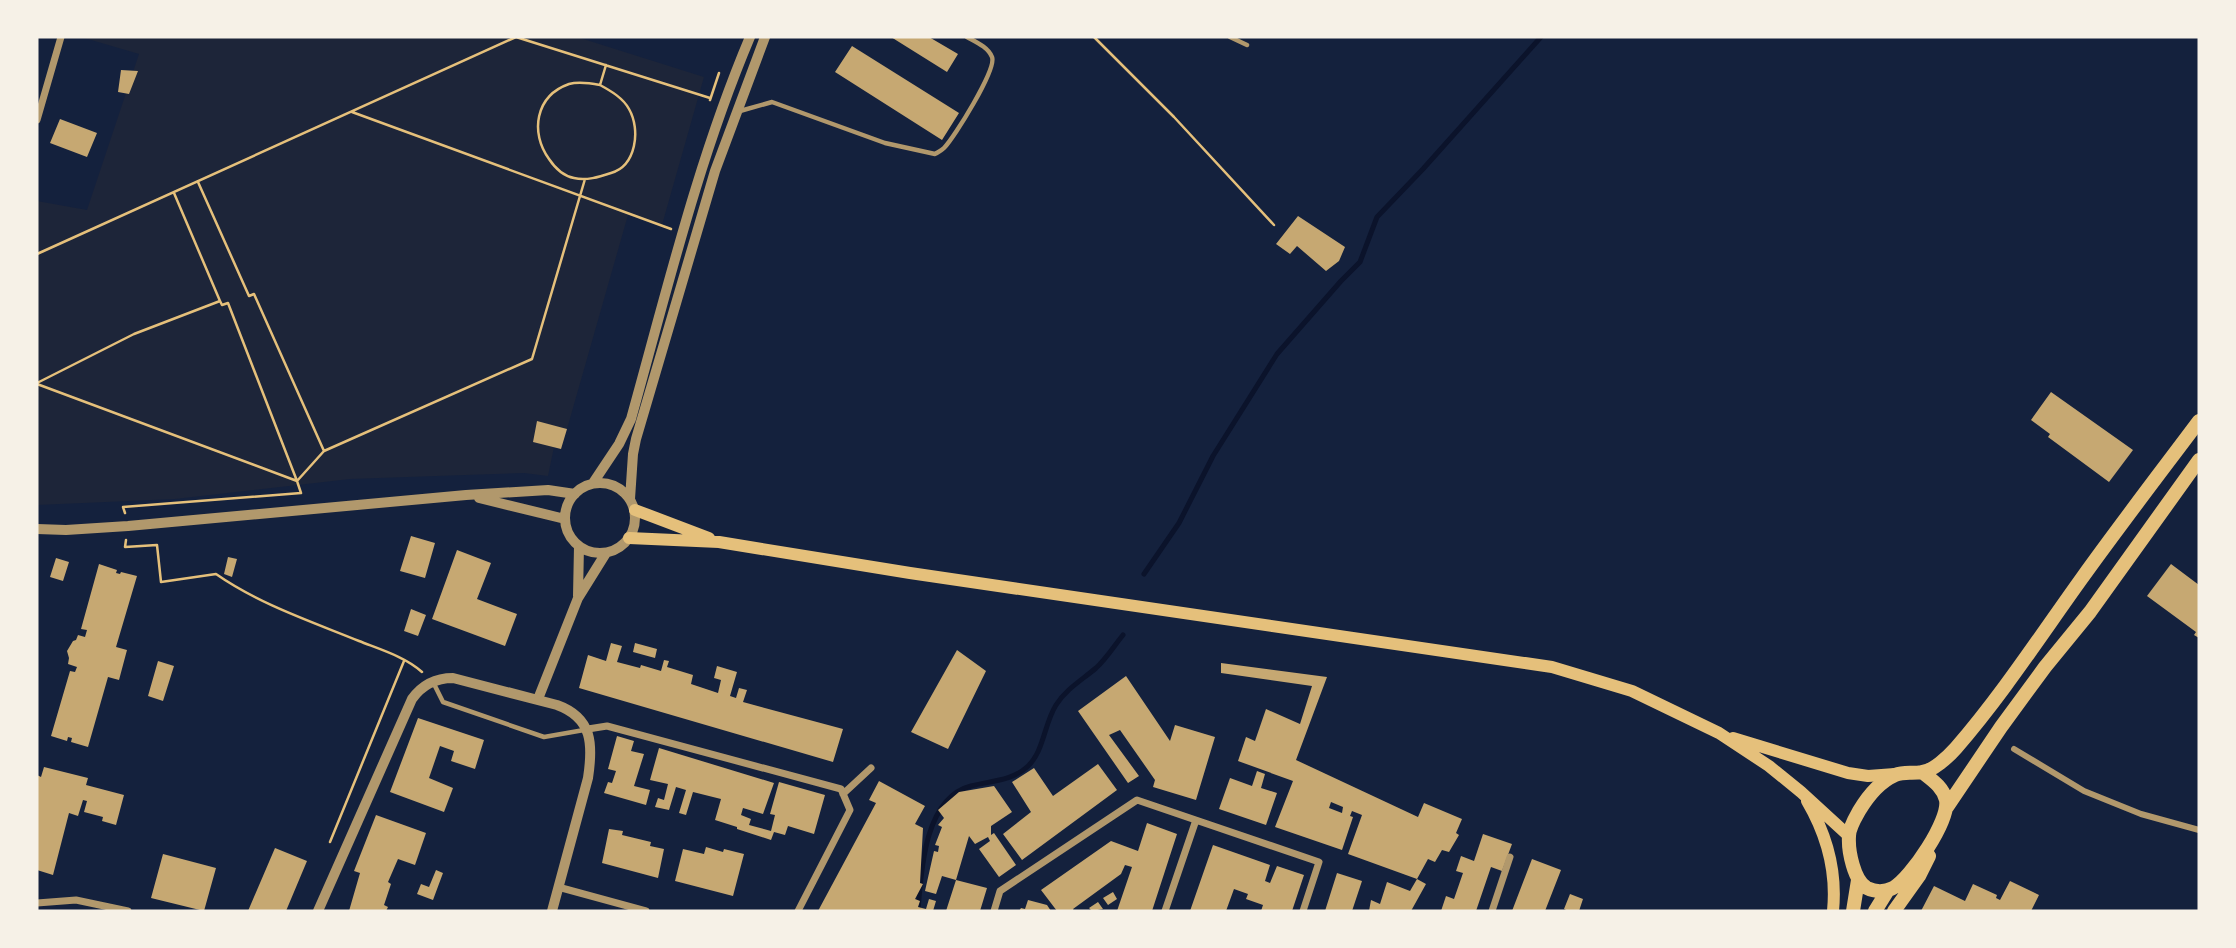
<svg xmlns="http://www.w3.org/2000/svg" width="2236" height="948" font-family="Barlow,sans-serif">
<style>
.green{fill:#1d2539}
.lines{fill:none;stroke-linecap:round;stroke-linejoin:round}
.stream{stroke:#0b132b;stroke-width:5}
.building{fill:#c6a872;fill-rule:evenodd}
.path{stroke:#e5c07b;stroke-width:2.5}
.service{stroke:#b1986c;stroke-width:4.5}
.pedestrian{stroke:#b1986c;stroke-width:6}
.minor{stroke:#b1986c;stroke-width:7}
.tertiary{stroke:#b1986c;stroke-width:10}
.secondary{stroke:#e5c07b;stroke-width:12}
.primary{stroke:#e5c07b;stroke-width:14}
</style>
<rect width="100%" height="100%" fill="#14213d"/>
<!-- green -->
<path class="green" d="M81,37h496l127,40 -42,148 -34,-10 -61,214 -30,-7 -4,19 21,6 -6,29 -24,-3 -174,6 -175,20 -138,6 2,-105 -2,-1v-198l50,9 52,-156z"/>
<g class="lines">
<!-- stream -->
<path class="stream" d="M1144,574l35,-51 34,-67 64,-102 64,-73 19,-19 17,-45 46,-48 118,-132
M918,911c3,-39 6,-113 53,-125 18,-5 41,-5 56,-19 17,-15 17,-43 29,-62 10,-16 26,-25 40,-37 10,-9 18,-22 27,-33"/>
</g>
<!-- building -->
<path class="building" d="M891,37h38l29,17 -11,18z
M852,46l107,67 -17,27 -107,-68z
M121,70l17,1 -9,23 -11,-2z
M60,119l37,14 -10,24 -37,-14z
M1298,216l47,31 -6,14 -13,10 -29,-25 -7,8 -14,-10z
M2051,392l82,58 -24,32 -61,-45 2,-3 -19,-14z
M537,421l30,8 -6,20 -28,-7z
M411,536l24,7 -10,35 -25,-7z
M457,550l34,13 -14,36 40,15 -12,32 -73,-27z
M228,557l9,2 -5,18 -8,-3z
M56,558l13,4 -6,19 -13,-4z
M99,564l18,6 -1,3 4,1 1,-2 16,4 -21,71 11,3 -8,30 -11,-3 -20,70 -17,-5 1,-4 -4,-1 -1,4 -16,-5 19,-65 5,1 2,-5 -9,-3 1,-6 -2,-7 6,-10 3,-1 2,-5 7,2 2,-7 -6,-1z
M2171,564l28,21v53l-5,-3 2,-3 -49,-36z
M411,609l15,6 -8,21 -14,-5z
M611,643l11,3 -5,16 23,6 1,-3 20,6 3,-11 5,1 -2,6 26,8 -2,9 27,9 3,-13 -7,-2 3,-12 20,6 -7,24 6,2 3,-10 8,2 -4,12 100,27 -10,33 -254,-74 9,-33 18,6z
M635,643l22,6 -2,9 -22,-6z
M957,650l29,21 -38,78 -37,-17z
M158,661l16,5 -11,35 -15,-5z
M1221,663l106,14 -31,83 122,57 6,-14 38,16 -6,14 3,2 -10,17 -7,-2 -7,12 -7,-3 -11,20 -69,-25 14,-39 -10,-4 -2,5 3,1 -11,33 -67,-23 18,-46 -55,-20 8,-24 9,4 11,-32 34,15 12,-38 -91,-13zM1331,802l12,5 -1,6 -13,-5z
M1126,676l44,65 5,-16 40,12 -19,63 -43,-13 2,-7 -35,-50 -11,5 30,41 -11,7 -50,-72z
M418,718l66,22 -9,29 -24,-8 3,-10 -14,-5 -11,32 24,10 -9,24 -54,-20z
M617,736l17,5 -3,10 13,3 -10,32 16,4 -4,15 -42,-12 4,-11 4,1 4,-12 -8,-2z
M659,748l115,35 -11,31 -20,-6 -2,7 10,4 -2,6 22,6 4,-16 -5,-1 9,-32 46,13 -11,39 -26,-8 -3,9 -11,-3 -3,8 -34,-11v-2l-22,-7 6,-21 -28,-7 -7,23 -7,-2 7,-23 -10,-3 -7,23 -14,-3 3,-9 6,2 4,-16 -18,-4z
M1098,764l19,26 -95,70 -19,-26 28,-22 -19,-30 22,-14 19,28z
M44,767l44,11 -2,7 38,10 -8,30 -14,-4 1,-4 -19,-5 3,-11 -4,-1 -5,16 -9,-3 -16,62 -16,-5v-95l4,2z
M1257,771l8,3 -4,14 16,5 -11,32 -47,-16 11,-31 22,8z
M879,781l46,25 -10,18 8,4 -3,55 3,1 -8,15 5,2 -2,6 8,2 3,-10 7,2 -3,10h-115l58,-108 -7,-3z
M994,786l18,26 -21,14v9l3,-2 22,32 -17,12 -20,-28 11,-8 -2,-4 -13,7 -6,-8 -13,44 -14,-4 -6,18 -11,-3 9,-40 4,1 1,-6 -4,-1 7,-18 -4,-2 6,-7 -6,-8 21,-18z
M376,815l50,18 -11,32 -17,-6 -10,23 3,2 -7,21 4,2 -2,4h-37l11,-38 -6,-2z
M1147,823l30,11 -25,77h-35l15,-44 -7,-2 -4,9 -48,35 1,2h-17l-16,-21 70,-49 27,10z
M609,829l14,2 -1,4 29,7 -1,4 14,3 -6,29 -56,-15z
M1483,834l29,10 -10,27 -11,-4 -15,44h-35l5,-15 8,3 9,-26 -7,-2 5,-15 13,5z
M1213,845l57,20 -5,16 5,2 7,-17 27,9 -12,36h-31l2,-6 -17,-6 2,-5 -14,-5 -8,22h-36z
M706,847l17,5 1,-3 20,5 -11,42 -58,-15 8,-32 21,5z
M275,848l32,13 -21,50h-38z
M163,854l53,14 -12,43 -53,-13z
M1532,859l29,11 -16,41h-33z
M436,870l7,3 -10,27 -16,-6 4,-10 8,3z
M1337,873l25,8 -10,30h-27z
M1417,879l9,5 -15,27h-42l2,-11 9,4 7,-22 23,9z
M956,880l31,8 -7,23h-34z
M2010,881l29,14 -8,16h-110l13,-25 31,15 8,-17 24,11 -1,3 4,2z
M1113,892l4,7 -9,6 -5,-7z
M1570,894l13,5 -4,12h-11l-4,-2z
M1028,900l19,5 4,6h-32l2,-3 4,1z
M1098,902l5,7 -11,2 -3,-3z"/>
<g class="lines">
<!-- path -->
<path class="path" d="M516,37l194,61
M1094,37l80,80 100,108
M600,85c11,6 23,13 29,24 12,21 7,57 -18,64 -12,4 -25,8 -37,5 -11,-2 -19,-10 -25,-19 -19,-26 -14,-63 20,-75 10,-3 21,-1 31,1l6,-20
M710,100l9,-27
M352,112l319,117
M198,182l51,114 5,-2 70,157 -27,30 -69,-178 -6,2 -2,-4
M37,254l479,-217
M37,383l97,-49 86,-33 -46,-108
M37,384l260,97 4,12 -178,14 2,6
M324,451l208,-92 53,-180
M126,540l-1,7 32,-2 4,37 55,-8c43,30 94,47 143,67 20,8 47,16 63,31
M330,842l74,-181"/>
<!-- service -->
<path class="service" d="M1230,37l17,8
M740,111l32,-9 113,41 50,11c3,-2 6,-3 9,-6 10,-10 53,-79 48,-91 -4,-10 -16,-15 -25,-20
M433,682l10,20 101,35 40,-7"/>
<!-- pedestrian -->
<path class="pedestrian" d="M2014,749l70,42 57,23 58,16"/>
<!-- minor -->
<path class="minor" d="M37,120l24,-83
M588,729l19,-3 234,63 9,21 -52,101
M843,794l28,-26
M558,887l88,24
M37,903l39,-3 52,11
M994,911l6,-20 137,-91 182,62 -16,49
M1165,911l31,-91
M1492,911l18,-54"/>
<!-- tertiary -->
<path class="tertiary" d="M565 518a35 35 0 1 1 70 0a35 35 0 1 1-70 0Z
M593,483l26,-39 12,-25c36,-129 67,-259 119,-382
M479,498l86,21
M630,499l3,-45 3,-15 79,-268 50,-134
M37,529l29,1 62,-4 338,-31 82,-5 27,4
M578,596l1,-50
M538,699l40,-101 28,-45
M318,911l94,-212c10,-14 23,-21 41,-21l104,27c36,13 36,40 31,73l-36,133"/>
<!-- secondary -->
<path class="secondary" d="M635,510l74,28
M629,538l90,4 191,31 642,94 80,24 87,42 50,33 32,26 48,44
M1733,738l115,35 20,3 27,-2
M1807,801c20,34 30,70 26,110"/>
<!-- primary -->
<path class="primary" d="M1922,772c10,8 21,15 24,28 4,20 -35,78 -53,88 -8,4 -18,4 -26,0 -13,-7 -19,-37 -18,-52 0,-8 6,-18 10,-25 9,-15 20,-29 36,-36 10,-4 17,-1 27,-3 11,-1 26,-15 34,-24 46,-53 85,-113 126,-170 38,-53 78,-105 117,-157
M1947,807l54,-80 44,-60 45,-55 109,-152
M1853,911l5,-31
M1875,911l13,-21
M1894,911l25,-35 10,-20"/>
</g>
<!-- border -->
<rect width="2236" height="948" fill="none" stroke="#f6f1e7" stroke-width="77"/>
</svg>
